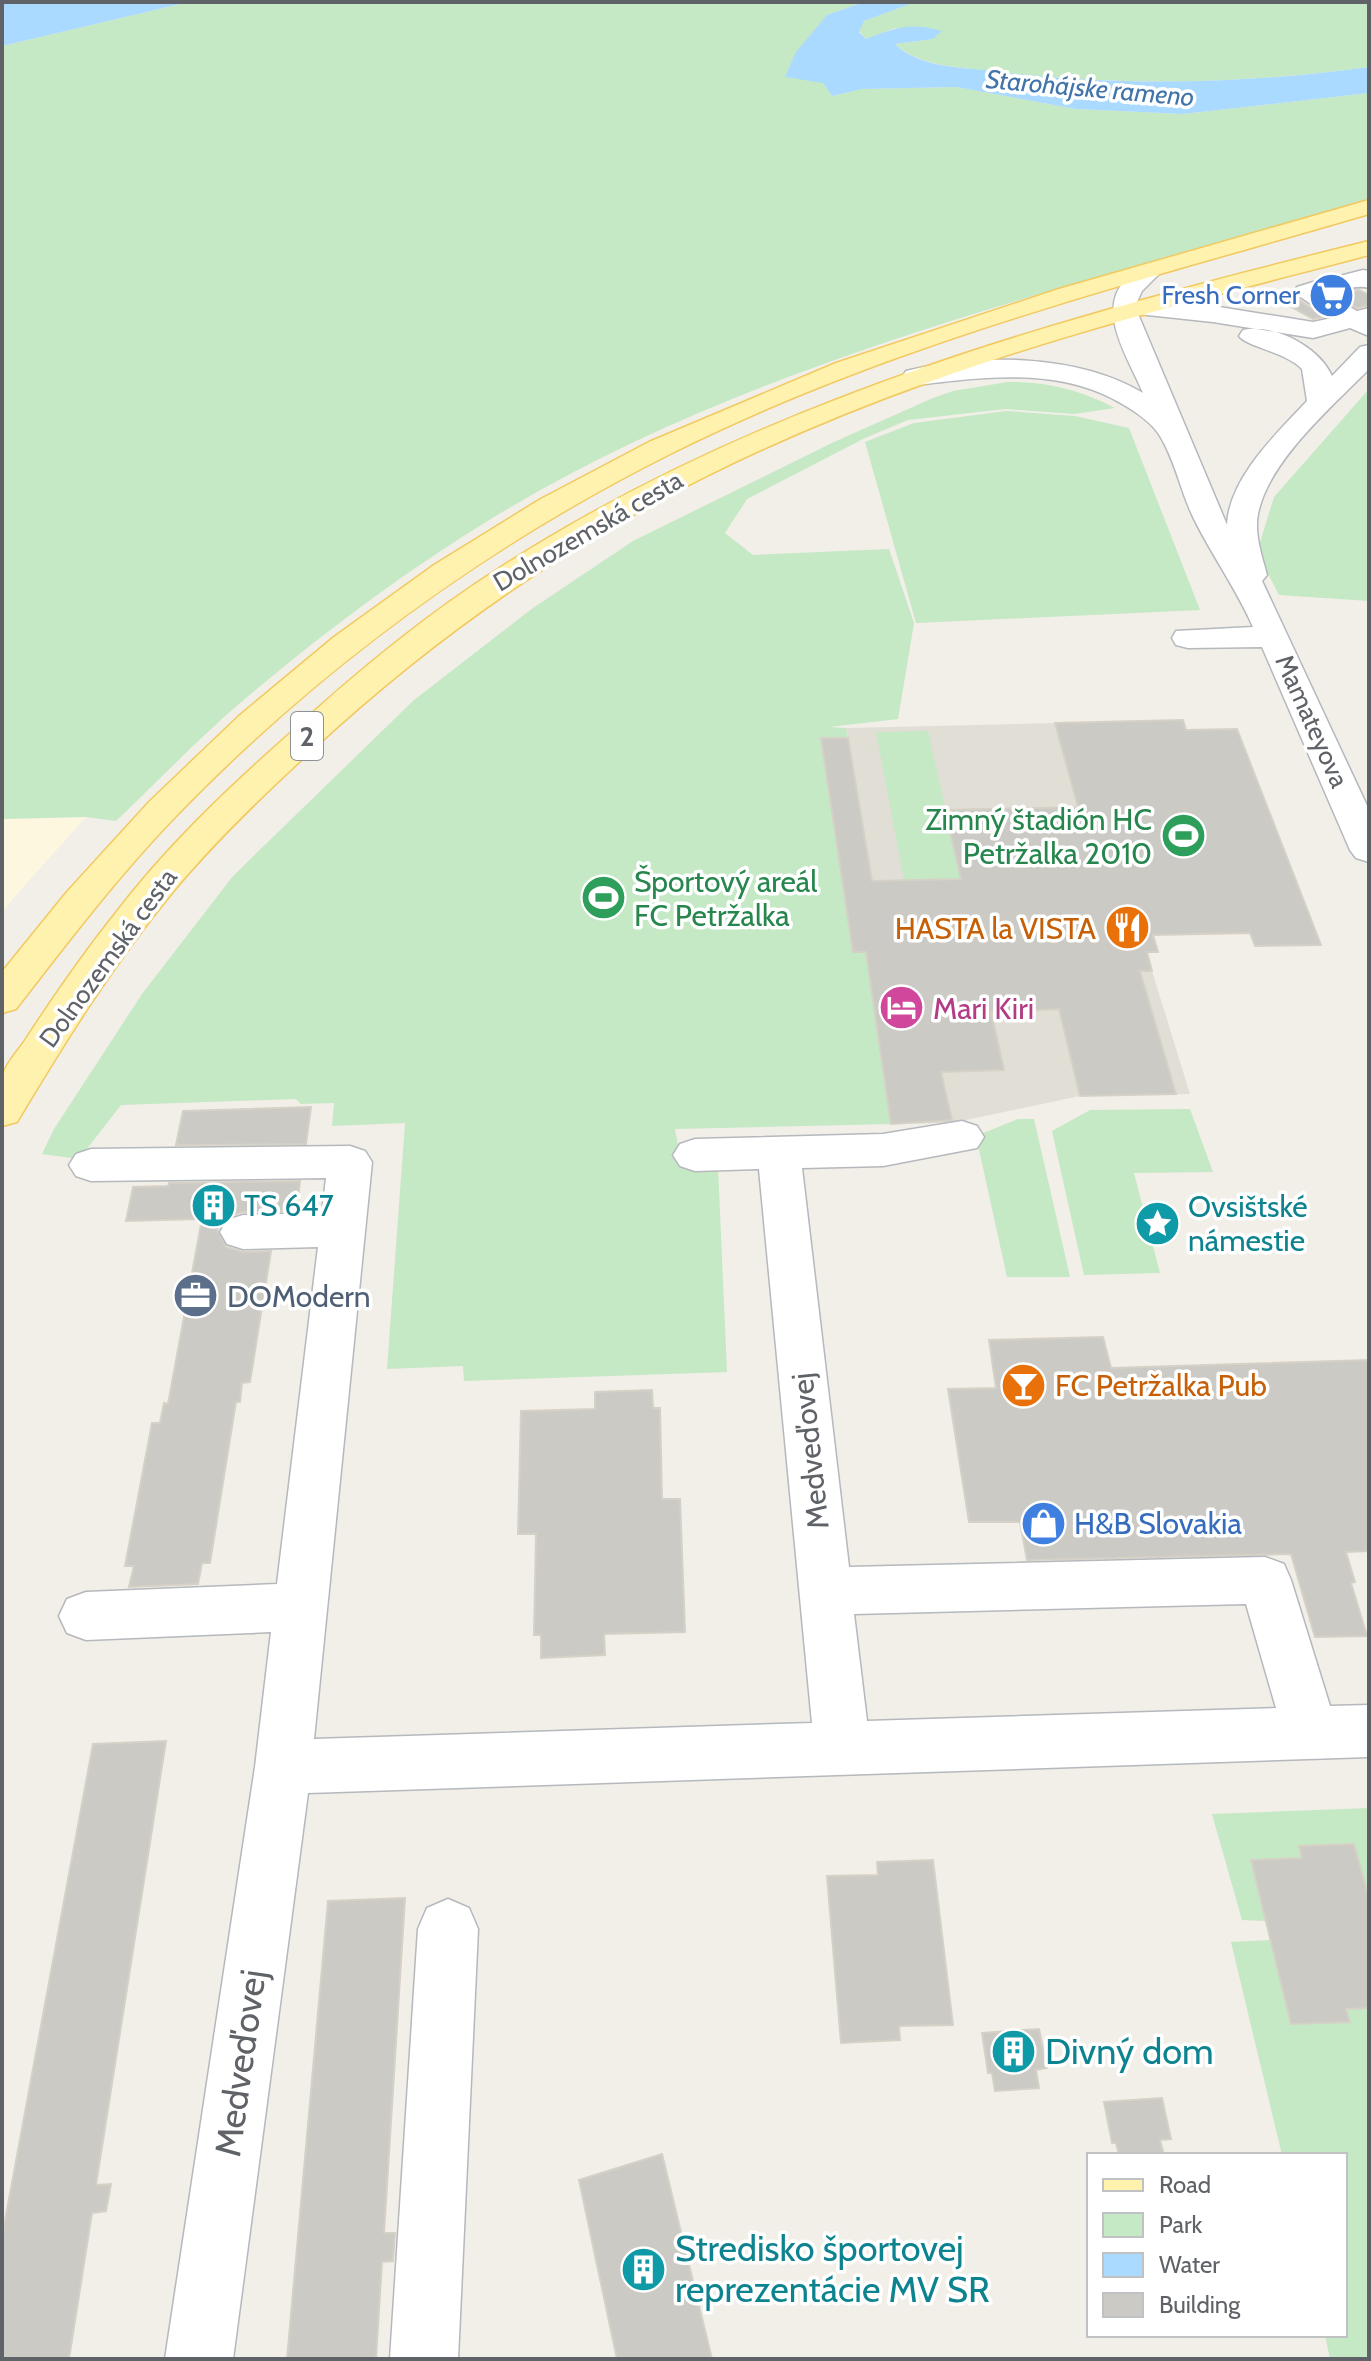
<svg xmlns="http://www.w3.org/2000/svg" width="1371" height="2361" font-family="Cabin,sans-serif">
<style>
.commercial{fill:#fef7e0}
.education{fill:#e1ded6}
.green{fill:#c5e8c5}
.water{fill:#aadaff}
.building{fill:#cccac5;stroke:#d6d1c6;stroke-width:2}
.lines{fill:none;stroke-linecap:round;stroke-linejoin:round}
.minor-casing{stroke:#b5b8bc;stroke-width:3}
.major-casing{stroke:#f2c960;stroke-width:3}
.minor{fill:#fff;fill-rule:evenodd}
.major{fill:#fff2af;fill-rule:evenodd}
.labels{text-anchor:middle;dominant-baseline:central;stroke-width:7;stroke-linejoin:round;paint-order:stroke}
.far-water-label{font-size:26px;font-style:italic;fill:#4174aa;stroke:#fff}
.far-shop-label{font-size:26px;fill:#366cbe;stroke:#fff;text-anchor:end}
.far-street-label{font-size:26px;fill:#5f6368;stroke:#fff}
.shield{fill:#fff;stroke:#8f9295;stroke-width:2}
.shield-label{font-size:28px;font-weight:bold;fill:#5f6368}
.leisure-label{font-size:30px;fill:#27864d;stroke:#fff;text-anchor:end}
.food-label{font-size:30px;fill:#c56008;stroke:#fff;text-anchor:end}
.hotel-label{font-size:30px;fill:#b23c85;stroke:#fff;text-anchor:start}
.culture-label{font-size:30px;fill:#0d838f;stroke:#fff;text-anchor:start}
.service-label{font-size:30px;fill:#4e5e75;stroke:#fff;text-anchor:start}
.street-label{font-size:30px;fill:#5f6368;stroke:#fff}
.shop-label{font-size:30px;fill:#366cbe;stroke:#fff;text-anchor:start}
.near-culture-label{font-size:36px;fill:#0d838f;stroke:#fff;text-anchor:start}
.near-street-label{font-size:36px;fill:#5f6368;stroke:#fff}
</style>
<rect width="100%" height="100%" fill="#f1efe8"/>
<!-- commercial -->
<path class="commercial" d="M86,817l-68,76 -16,19v-93z"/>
<!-- education -->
<path class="education" d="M1055,723l59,213 38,35 38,123 -110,2 -128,27 -61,1 -19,-130 11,-43 -37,-223z"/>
<!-- green -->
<path class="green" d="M189,2h675l-37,13 -4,68 9,13 29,-7 95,-2 120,22 107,5 186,-21v108c-291,84 -609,156 -870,313 -91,55 -178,120 -259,189 -43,37 -83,79 -124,118l-30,-4 -84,2v-773z
M916,2h453v65c-126,17 -251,20 -377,4 -34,-4 -71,-4 -97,-27l38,-5 -38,-11 -29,11 -7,-8 5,-10z
M1008,382c40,0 72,8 107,26l-41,6 -69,-5 -97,11 -43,18 -118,61 -22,34 28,22 136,-6 25,74 -16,96 -69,8 17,1 37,223 -11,43 19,130 -216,5 7,38h36l9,205 -263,9 -1,-15 -76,3 18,-246 -73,3 2,-23 -33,1 -5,-5 -175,6 -42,54 -37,-5 12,-25 88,-135 91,-118 181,-176 119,-92 100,-67 201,-99 99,-44 20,-7z
M1369,389v212l-90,-6 -22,-43 17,-55z
M1006,411l69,5 54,12 71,182 -284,13 -51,-181 49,-19z
M928,731l33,148 -57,1 -28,-148z
M1190,1109l23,63 -79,1 26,100 -76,2 -32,-144 38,-21z
M1018,1119h16l36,158h-63l-31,-141z
M1369,1808v90l-15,-54 -52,14 -36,63 -24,-1 -30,-106z
M1271,1940l20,84 58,-2 -3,-13 23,-1v351h-39l-5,-24h20v-180h-63l-51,-213z"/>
<!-- water -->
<path class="water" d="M2,2h187l-187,44z
M864,2h52l-52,19 -5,11 7,7c30,-12 44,-17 76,-8l-9,8 -38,5c25,24 65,23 98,27 126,16 250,13 376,-4v26l-186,21 -107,-5 -120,-22 -94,2 -30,7 -9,-13 -38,-6 11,-25 31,-37z"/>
<!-- building -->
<path class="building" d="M1326,281l5,10 28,-1 10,5v10l-12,3 -30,-18 -4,-8z
M1290,291l1,3 33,23 -11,2 -41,-23z
M1183,720l3,10 51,-1 84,216 -66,1 -5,-13 -97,2 5,17h-11l5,19h-12l36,123 -96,2 -21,-87 -68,3 13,58 -63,2 11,48 -61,4 -25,-172h-13l-32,-214h27l24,143 89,-2 -16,-69 133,-3 -23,-84z
M311,1107l-5,37 -130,1 7,-34z
M300,1181l-3,30 -55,1 -16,5 -9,13 9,17 17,5 28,-1 -21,131 -8,1 -2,19h-4l-26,161h-8l-4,21 -69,3 5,-21h-9l27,-143h8l4,-20 4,1 34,-185 -76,2 7,-34 35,-1 1,-3z
M1103,1337l8,31 258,-8v191l-23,1 9,30 -4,1 16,53 -52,1 -24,-83 -264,6 -7,-38h-51l-21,-133 48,-1 -7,-48z
M652,1390l1,18h7l2,91h18l5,133 -81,2 1,21 -64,3v-23h-7l2,-101h-18l3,-123 74,-2v-17z
M166,1741l-70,444 15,-1 -5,27 -14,2 -23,146h-67v-122l91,-493z
M1354,1844l15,54v110l-23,1 4,13 -59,2 -40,-164 51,-2 -3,-12z
M933,1860l20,165 -54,1 1,14 -59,3 -14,-167 51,-1 -1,-13z
M405,1898l-21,335h11l-2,28 -11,1 -6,97h-89l41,-458z
M1039,2029l8,39 -11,2 3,18 -44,3 -3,-18h-4l-6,-40z
M1162,2098l9,41 -11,1 4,15h-45l-3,-12h-4l-8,-41z
M662,2154l50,205h-95l-38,-179z"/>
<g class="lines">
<defs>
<path id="minor" d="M1151,263l9,2 3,5 -21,21 -5,11 76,4 100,16 19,-4 -39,-26 4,-5 16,-5 9,3 2,7 33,19 12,-3v28l-19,-8 -37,10 -100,-16 -75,-8 89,211c2,-47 49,-91 80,-124l-5,-32c-16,-17 -55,-22 -63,-33l4,-6c31,-7 76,17 89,46l28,-29 9,-2v24c-36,37 -101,92 -111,145 -4,20 4,42 9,61l-5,6 107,229v52l-13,-4 -6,-8 -88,-203 -74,1 -12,-3 -4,-7 4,-7 77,-4c-16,-37 -40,-70 -58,-106 -14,-27 -19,-59 -35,-85 -7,-12 -24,-24 -36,-31 -64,-39 -138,-28 -208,-20l-10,-2 -4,-6 4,-6c72,-18 172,-17 237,22 -14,-34 -47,-81 -18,-113 8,-8 15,-15 26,-17z
M1363,270l6,1v17c-13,-4 -24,4 -37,0l-4,-5 4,-5z
M962,1121l15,5 7,11 -7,11 -94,18 -81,2 47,399 416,-10 19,7 7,16 39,126 39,-1v52l-1061,36 -75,566h-68l90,-592 16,-135 -185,8 -19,-7 -8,-17 8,-17 19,-7 191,-8 41,-337 -75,2 -16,-5 -7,-12 7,-12 16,-5 79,-2 4,-35 -235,3 -15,-5 -7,-11 7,-11 15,-5 259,-3 15,5 7,11 -58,577 498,-16 -53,-554 -64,2 -15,-5 -7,-11 7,-11 15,-5 188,-5zM1246,1604l30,104 -409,13 -13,-107z
M448,1899l21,9 9,21 -20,430h-68l28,-430 9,-21z"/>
<path id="major" d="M1369,200v14c-236,69 -481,130 -701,241 -183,92 -350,214 -492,361 -58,60 -109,127 -160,193l-14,4v-41l64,-79 83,-91 90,-86 95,-79 100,-72 105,-65 110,-58 187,-79 223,-74z
M1369,241v14c-148,39 -297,75 -440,127 -238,85 -433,197 -618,369 -49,45 -98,92 -140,143 -58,71 -107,149 -154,228l-15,4c0,-15 -2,-37 1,-51 3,-12 16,-25 23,-36 28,-43 57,-85 89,-125 50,-66 110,-123 172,-178 67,-62 137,-120 214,-169 264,-170 566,-251 868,-326z"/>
</defs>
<!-- minor casing -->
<use href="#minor" class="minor-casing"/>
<!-- major casing -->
<use href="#major" class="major-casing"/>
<!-- minor -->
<use href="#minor" class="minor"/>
<!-- major -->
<use href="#major" class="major"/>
</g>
<!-- icons -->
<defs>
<symbol id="supermarket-disc" viewBox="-11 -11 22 22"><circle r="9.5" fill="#3f7fe0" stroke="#fff"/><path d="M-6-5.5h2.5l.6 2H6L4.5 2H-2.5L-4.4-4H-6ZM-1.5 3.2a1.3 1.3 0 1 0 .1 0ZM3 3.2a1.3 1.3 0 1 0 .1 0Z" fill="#fff"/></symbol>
<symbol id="stadium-disc" viewBox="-11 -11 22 22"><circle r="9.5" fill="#2e9e5b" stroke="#fff"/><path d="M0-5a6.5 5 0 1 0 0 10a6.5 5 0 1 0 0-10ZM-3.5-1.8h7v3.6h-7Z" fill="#fff"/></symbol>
<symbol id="restaurant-disc" viewBox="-11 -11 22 22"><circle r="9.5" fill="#e8710a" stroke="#fff"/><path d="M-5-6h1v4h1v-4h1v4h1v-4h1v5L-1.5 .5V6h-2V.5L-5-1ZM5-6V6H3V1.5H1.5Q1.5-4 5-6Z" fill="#fff"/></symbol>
<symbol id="hotel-disc" viewBox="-11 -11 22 22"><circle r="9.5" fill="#d1479c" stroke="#fff"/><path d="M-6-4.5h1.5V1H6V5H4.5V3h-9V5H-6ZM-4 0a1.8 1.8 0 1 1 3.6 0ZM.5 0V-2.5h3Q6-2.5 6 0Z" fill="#fff"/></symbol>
<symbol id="building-disc" viewBox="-11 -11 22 22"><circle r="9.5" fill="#0f9aa8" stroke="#fff"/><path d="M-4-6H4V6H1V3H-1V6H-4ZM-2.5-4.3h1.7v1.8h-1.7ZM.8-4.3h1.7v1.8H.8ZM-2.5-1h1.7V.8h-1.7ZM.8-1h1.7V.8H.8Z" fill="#fff"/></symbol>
<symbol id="sight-disc" viewBox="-11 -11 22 22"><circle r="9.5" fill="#0f9aa8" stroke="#fff"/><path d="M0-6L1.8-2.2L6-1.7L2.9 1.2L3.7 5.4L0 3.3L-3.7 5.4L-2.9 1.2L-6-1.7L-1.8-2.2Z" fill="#fff"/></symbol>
<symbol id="office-disc" viewBox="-11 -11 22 22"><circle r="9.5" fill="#5c6f8a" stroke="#fff"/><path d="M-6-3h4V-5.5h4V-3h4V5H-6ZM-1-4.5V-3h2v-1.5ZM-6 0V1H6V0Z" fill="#fff"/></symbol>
<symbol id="bar-disc" viewBox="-11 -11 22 22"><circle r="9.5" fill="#e8710a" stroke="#fff"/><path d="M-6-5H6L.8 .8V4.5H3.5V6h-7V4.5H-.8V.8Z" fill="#fff"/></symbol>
<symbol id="shop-disc" viewBox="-11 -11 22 22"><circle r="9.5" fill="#3f7fe0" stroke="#fff"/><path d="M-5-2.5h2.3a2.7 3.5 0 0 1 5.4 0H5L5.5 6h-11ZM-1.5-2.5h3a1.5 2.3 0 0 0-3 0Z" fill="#fff"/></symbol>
</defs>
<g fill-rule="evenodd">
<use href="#supermarket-disc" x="1306" y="270" width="51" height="51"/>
<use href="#stadium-disc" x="1158" y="810" width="51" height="51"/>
<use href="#stadium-disc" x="578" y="872" width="51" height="51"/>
<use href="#restaurant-disc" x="1102" y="902" width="51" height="51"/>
<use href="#hotel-disc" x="876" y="982" width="51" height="51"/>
<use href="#building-disc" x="188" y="1180" width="51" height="51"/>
<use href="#sight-disc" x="1132" y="1198" width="51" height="51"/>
<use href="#office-disc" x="170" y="1270" width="51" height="51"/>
<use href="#bar-disc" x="998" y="1360" width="51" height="51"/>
<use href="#shop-disc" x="1018" y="1498" width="51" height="51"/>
<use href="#building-disc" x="988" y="2026" width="51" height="51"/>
<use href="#building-disc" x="618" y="2244" width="51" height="51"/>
</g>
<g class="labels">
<!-- far-water labels -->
<g class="far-water-label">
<text transform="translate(1090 88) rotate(5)">Starohájske rameno</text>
</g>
<!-- far-shop labels -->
<g class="far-shop-label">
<text x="1300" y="295">Fresh Corner</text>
</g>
<!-- far-street labels -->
<g class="far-street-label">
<text transform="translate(588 531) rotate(-30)">Dolnozemská cesta</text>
<text transform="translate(1312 721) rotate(66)">Mamateyova</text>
<text transform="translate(108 958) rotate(-54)">Dolnozemská cesta</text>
</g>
<!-- shield labels -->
<rect class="shield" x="291" y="712" width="32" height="48" rx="6"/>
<g class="shield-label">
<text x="307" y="736">2</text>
</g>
<!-- leisure labels -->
<g class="leisure-label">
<text x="1152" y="819">Zimný štadión HC<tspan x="1152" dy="34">Petržalka 2010</tspan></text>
<text x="634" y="881" text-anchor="start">Športový areál<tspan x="634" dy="34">FC Petržalka</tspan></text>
</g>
<!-- food labels -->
<g class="food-label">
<text x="1096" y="928">HASTA la VISTA</text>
<text x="1055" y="1385" text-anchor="start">FC Petržalka Pub</text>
</g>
<!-- hotel labels -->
<g class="hotel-label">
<text x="933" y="1008">Mari Kiri</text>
</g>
<!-- culture labels -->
<g class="culture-label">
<text x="244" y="1205">TS 647</text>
<text x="1188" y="1206">Ovsištské<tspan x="1188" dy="34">námestie</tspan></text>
</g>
<!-- service labels -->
<g class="service-label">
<text x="227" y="1296">DOModern</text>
</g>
<!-- street labels -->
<g class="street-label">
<text transform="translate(810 1451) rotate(-96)">Medveďovej</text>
</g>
<!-- shop labels -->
<g class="shop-label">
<text x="1074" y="1523">H&amp;B Slovakia</text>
</g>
<!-- near-culture labels -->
<g class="near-culture-label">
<text x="1045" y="2051">Divný dom</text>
<text x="675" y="2248">Stredisko športovej<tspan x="675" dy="41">reprezentácie MV SR</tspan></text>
</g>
<!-- near-street labels -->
<g class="near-street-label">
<text transform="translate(240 2063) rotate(-82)">Medveďovej</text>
</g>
</g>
<!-- border -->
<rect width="1371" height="2361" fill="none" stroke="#5f6368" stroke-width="8"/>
<!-- legend -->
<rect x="1087" y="2153" width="260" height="184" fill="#ffffff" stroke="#bfc1c3" stroke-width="2"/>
<rect x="1103" y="2179" width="40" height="12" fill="#fff2af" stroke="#bfc1c3" stroke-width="2"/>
<text x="1159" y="2193" font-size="24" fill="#5f6368">Road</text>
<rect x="1103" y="2213" width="40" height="24" fill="#c5e8c5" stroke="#bfc1c3" stroke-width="2"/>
<text x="1159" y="2233" font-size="24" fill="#5f6368">Park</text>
<rect x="1103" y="2253" width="40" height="24" fill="#aadaff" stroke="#bfc1c3" stroke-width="2"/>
<text x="1159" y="2273" font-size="24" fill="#5f6368">Water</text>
<rect x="1103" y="2293" width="40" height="24" fill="#cccac5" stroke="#bfc1c3" stroke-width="2"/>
<text x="1159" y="2313" font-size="24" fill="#5f6368">Building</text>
</svg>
